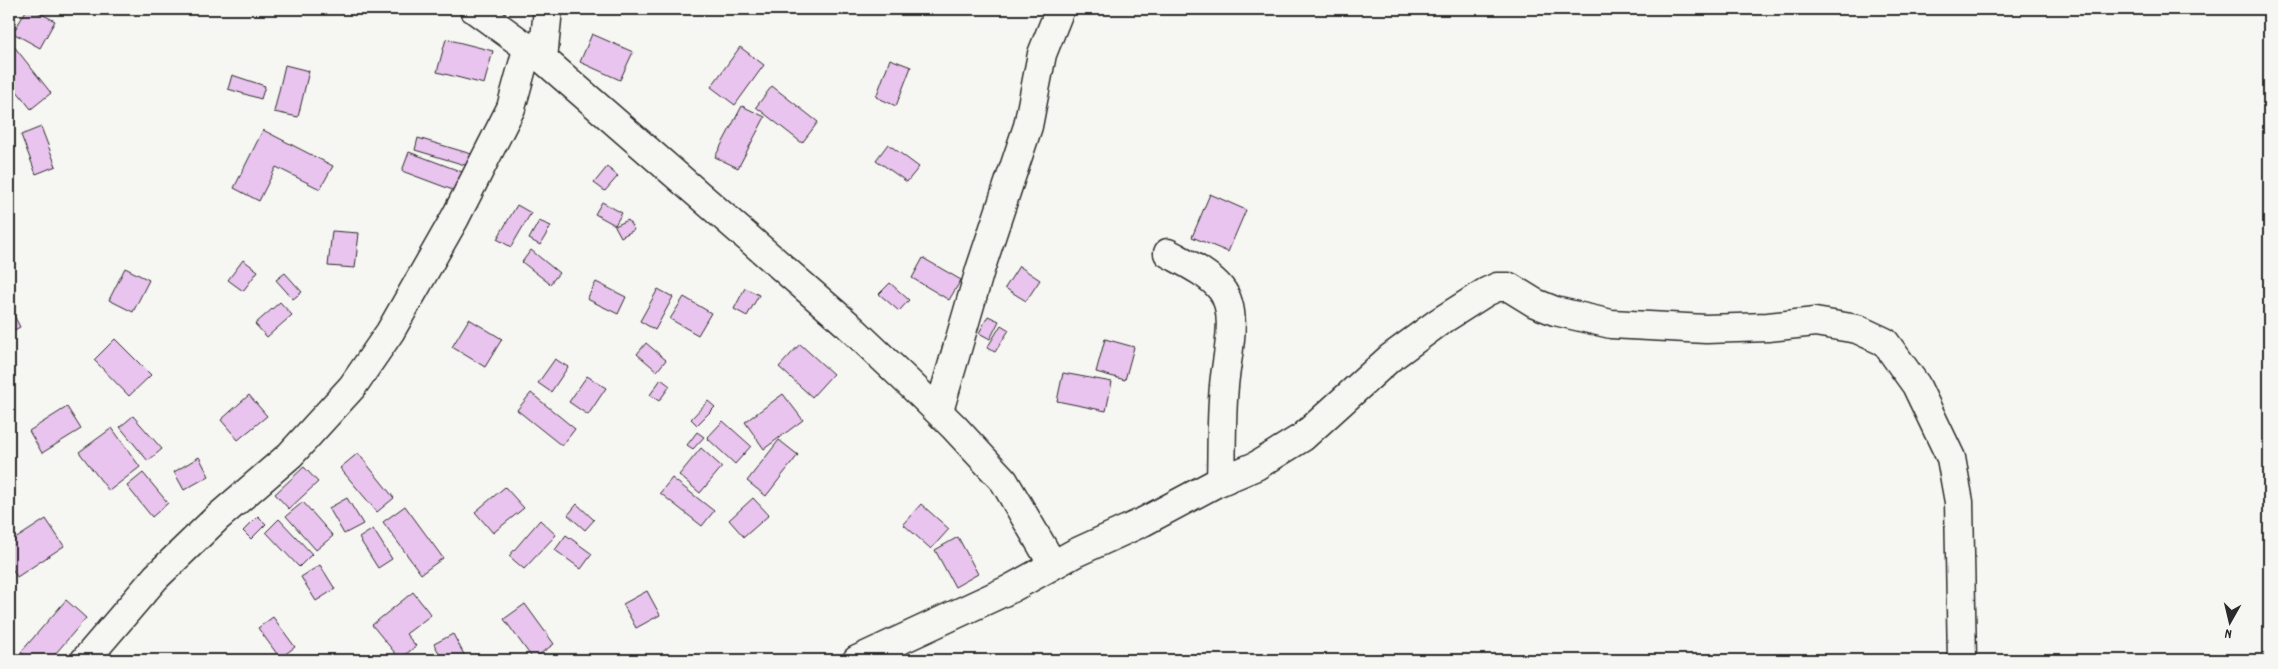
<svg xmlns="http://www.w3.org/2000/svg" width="2278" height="669" font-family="Dekko,sans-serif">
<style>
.building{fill:#e9c4ee;stroke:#2b2b2b}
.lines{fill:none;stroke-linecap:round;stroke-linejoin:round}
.minor-casing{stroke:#2b2b2b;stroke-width:31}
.minor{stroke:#f6f6f2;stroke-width:28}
</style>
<rect width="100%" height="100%" fill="#f6f6f2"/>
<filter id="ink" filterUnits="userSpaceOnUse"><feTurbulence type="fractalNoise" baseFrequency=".02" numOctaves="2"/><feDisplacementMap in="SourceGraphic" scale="10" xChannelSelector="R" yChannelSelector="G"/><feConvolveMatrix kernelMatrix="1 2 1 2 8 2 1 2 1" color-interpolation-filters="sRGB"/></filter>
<g filter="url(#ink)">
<!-- building -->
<path class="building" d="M27,9h5l23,12 -15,27 -27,-15z
M592,34l41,18 -13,28 -40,-18z
M446,39l47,12 -9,33 -47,-12z
M9,40l42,53 -20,16 -22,-28z
M740,47l24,18 -29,40 -24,-18z
M890,59l21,8 -15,39 -20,-9z
M285,65l24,6 -11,46 -24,-5z
M232,75l33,11 -4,13 -33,-10z
M772,86l46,36 -16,21 -46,-36z
M742,106l23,11 -27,51 -23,-11z
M41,127l15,39 -20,8 -15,-39z
M263,130l70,36 -13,23 -44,-22 -17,34 -25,-13z
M418,138l60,18 -3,12 -60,-18z
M888,144l31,23 -12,15 -31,-22z
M409,152l56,21 -7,19 -56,-21z
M607,167l11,9 -13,15 -11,-8z
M1210,194l36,16 -18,42 -36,-15z
M602,202l20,11 -7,12 -20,-11z
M517,205l14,8 -20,34 -14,-8z
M628,220l6,10 -13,7 -6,-11z
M539,221l12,5 -11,19 -11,-6z
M332,231l27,2 -4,35 -27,-2z
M531,250l28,23 -9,11 -28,-22z
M923,258l38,22 -12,20 -37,-22z
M243,260l15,11 -15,20 -15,-11z
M1019,266l21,14 -14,21 -21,-13z
M125,268l24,12 -16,32 -24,-12z
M285,273l17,19 -9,7 -17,-19z
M596,282l30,15 -8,17 -31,-15z
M890,283l19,17 -10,11 -20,-17z
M745,288l14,7 -12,21 -13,-7z
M658,289l15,8 -18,33 -15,-9z
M684,297l27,16 -13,22 -28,-16z
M280,302l12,13 -25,22 -12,-13z
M9,306l11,21 -11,6z
M988,316l11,5 -9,18 -11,-6z
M469,319l33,20 -17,28 -33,-20z
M1001,325l8,5 -14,22 -8,-4z
M115,339l36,36 -22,21 -35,-36z
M1105,339l29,8 -9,33 -29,-8z
M646,343l20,17 -9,11 -20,-17z
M800,344l33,30 -21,23 -33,-30z
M555,359l13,8 -17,25 -13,-9z
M1063,373l49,9 -6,29 -49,-10z
M587,376l19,12 -18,27 -19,-13z
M661,379l9,7 -11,15 -9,-6z
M531,393l44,36 -13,17 -45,-36z
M783,394l20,26 -39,29 -19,-27z
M249,395l18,21 -29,24 -17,-20z
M708,401l7,6 -18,18 -6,-6z
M67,407l14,22 -39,24 -13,-22z
M133,416l29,33 -14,12 -28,-34z
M723,421l28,25 -16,18 -28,-26z
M112,428l28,39 -31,24 -30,-39z
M697,432l7,5 -11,12 -6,-4z
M779,440l19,15 -32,41 -19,-15z
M701,448l21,19 -22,26 -21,-18z
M358,453l36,45 -17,14 -37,-44z
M199,457l10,19 -25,14 -10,-18z
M304,467l14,15 -29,27 -14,-15z
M143,473l25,30 -16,14 -25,-31z
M672,478l42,33 -12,15 -42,-33z
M505,487l19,21 -31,25 -18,-21z
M347,498l16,26 -19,10 -15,-26z
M753,498l16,17 -25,22 -15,-17z
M303,502l30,34 -17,14 -30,-34z
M577,504l17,16 -9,10 -17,-15z
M921,504l28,25 -18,20 -28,-25z
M405,506l38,52 -22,16 -38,-52z
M258,516l8,8 -15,15 -8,-8z
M46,519l18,27 -47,31 -8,-13v-21z
M279,519l33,35 -13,13 -33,-35z
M540,520l16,15 -32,34 -15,-13z
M373,529l19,30 -14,9 -19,-30z
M566,535l26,19 -11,15 -26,-19z
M958,537l20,37 -23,13 -20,-37z
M320,565l15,24 -19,12 -15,-24z
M647,591l13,24 -24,13 -13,-24z
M413,592l18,23 -25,19 10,12 -16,13 -28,-34z
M66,600l20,18 -36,42h-20l-9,-8z
M525,604l29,40 -21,15 -29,-40z
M273,617l22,30 -15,11 -22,-30z
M453,634l14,26h-24l-9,-16z"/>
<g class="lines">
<defs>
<path id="minor" d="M474,9l69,50 304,265 61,58 46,45 50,54 49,84
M543,59l5,-50
M1168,253c18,10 40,20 53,36 19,24 5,69 3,97 -3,32 -2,64 -3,95
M939,411l41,-141 48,-144 14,-72 18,-45
M85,660l71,-83 61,-59 73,-63 62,-68 38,-55 65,-114 56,-110 17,-62
M857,660l151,-70 67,-37 68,-31 73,-39 40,-17 47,-29 87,-79 49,-36 47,-30 11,-5h12l26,16 20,8 56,13 95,5 62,-2 47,-5 42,7 28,13 31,43 35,73 8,44 3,158"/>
</defs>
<!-- minor casing -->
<use href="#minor" class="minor-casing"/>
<!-- minor -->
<use href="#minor" class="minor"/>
</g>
</g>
<!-- margin -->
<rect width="2278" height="669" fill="none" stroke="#f6f6f2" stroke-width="30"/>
<rect x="15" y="15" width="2248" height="639" fill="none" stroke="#2b2b2b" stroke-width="2" filter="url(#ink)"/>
<!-- north arrow -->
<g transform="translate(2230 622) rotate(188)" stroke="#f6f6f2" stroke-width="4" paint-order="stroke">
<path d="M0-4L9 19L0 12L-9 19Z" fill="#2b2b2b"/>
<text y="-8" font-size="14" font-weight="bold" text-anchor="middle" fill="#2b2b2b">N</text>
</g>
</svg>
